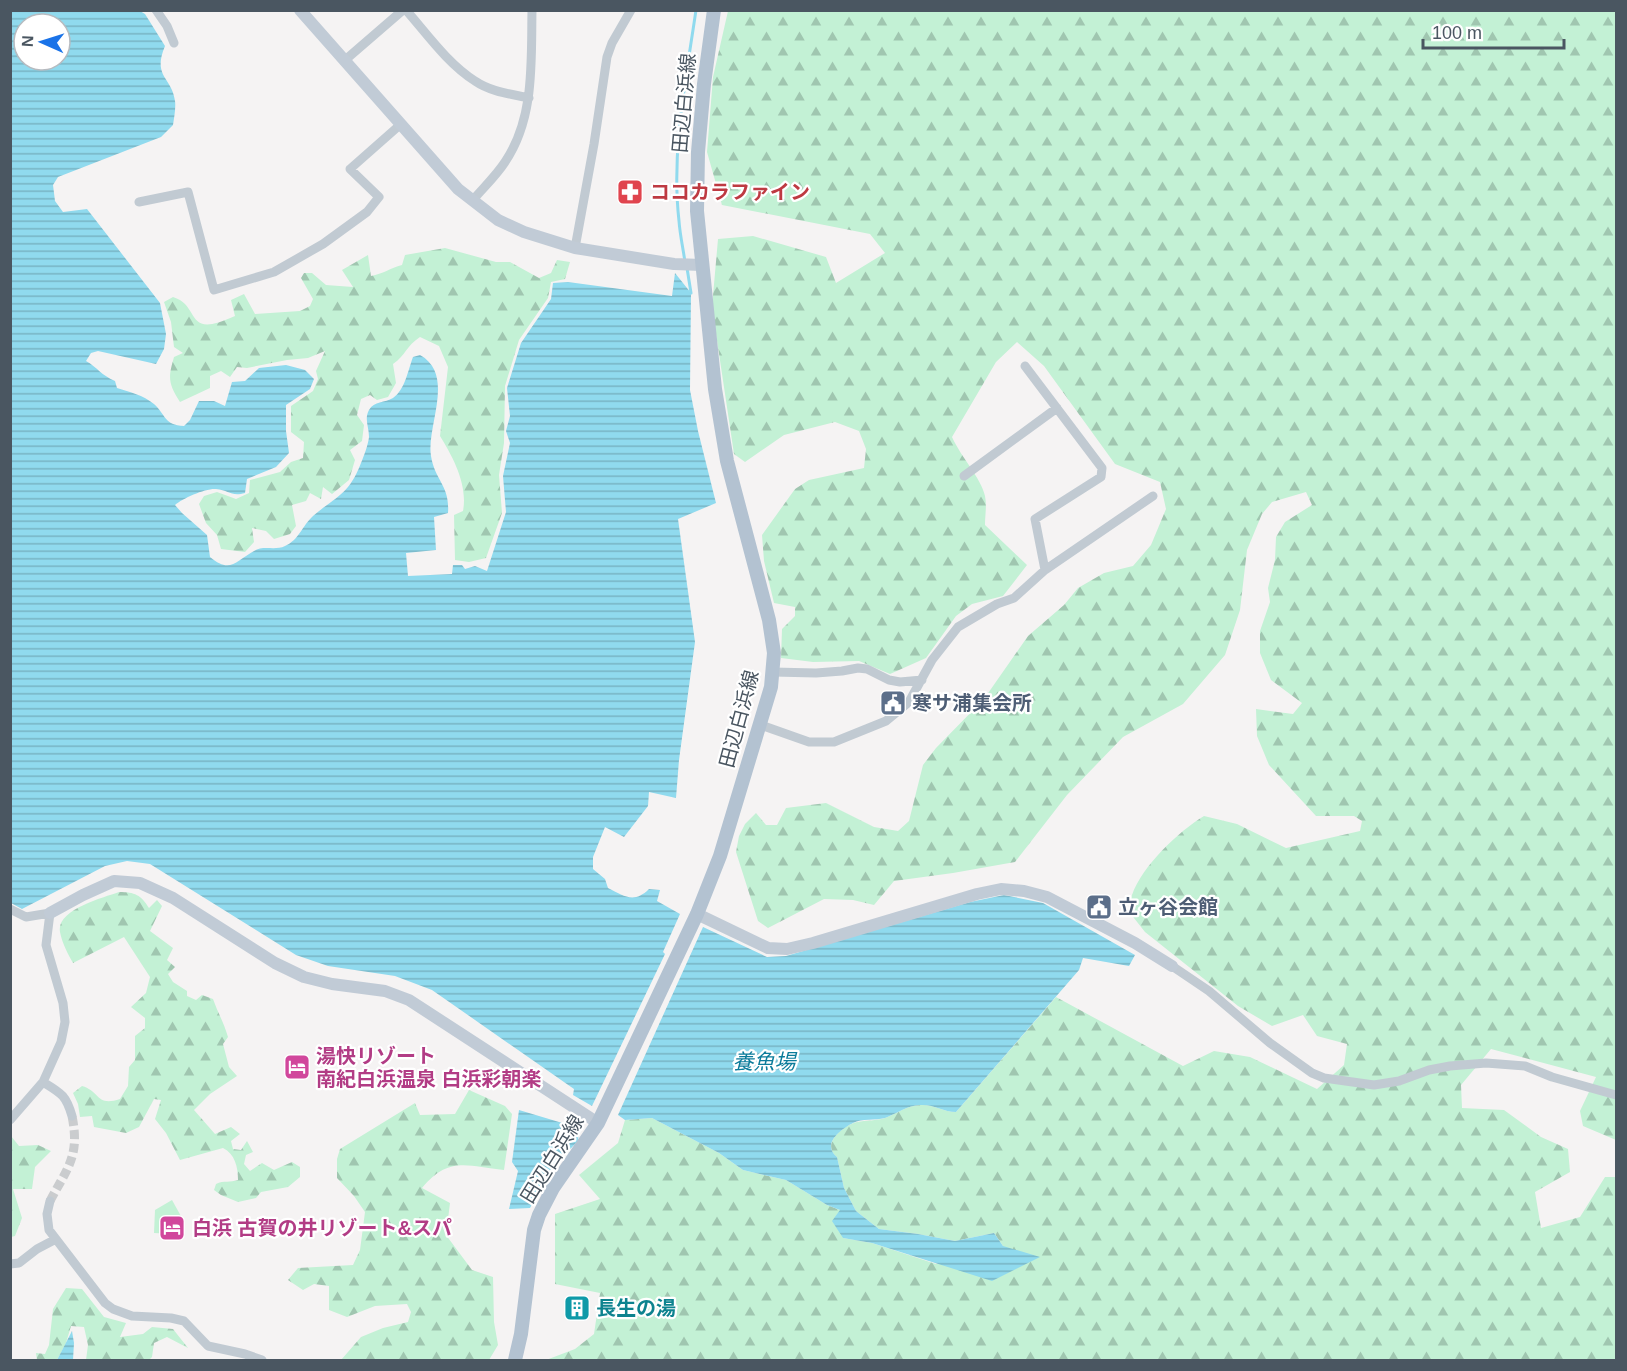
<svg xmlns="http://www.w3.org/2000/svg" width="1627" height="1371" font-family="Arial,'Noto Sans JP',sans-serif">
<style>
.forest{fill:url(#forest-firs)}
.garden{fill:#c3f1d5}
.water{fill:url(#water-rules);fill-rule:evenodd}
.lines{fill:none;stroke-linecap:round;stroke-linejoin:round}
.stream{stroke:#90daee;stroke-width:3}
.street-tunnel{stroke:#caccce;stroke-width:9;stroke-dasharray:9 4.5;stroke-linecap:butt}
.street{stroke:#c1cad2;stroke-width:9}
.secondary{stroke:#c1cbd6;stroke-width:12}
.primary{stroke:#b3c2d1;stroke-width:14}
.labels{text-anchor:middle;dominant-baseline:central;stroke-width:4.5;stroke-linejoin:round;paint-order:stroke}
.street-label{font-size:20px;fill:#4a5661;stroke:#fff}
.health-label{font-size:20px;font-weight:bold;fill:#be3a42;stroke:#fff;text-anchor:start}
.service-label{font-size:20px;font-weight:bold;fill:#4e5e75;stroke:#fff;text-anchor:start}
.hotel-label{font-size:20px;font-weight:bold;fill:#b23c85;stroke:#fff;text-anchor:start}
.culture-label{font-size:20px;font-weight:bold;fill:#0d838f;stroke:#fff;text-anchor:start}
.water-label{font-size:21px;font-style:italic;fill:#0c7c9b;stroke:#fff}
</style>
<defs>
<pattern id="forest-firs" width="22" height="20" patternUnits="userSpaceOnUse" patternTransform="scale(1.5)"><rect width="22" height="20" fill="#c3f1d5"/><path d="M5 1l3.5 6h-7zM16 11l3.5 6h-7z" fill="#a0c6b0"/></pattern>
<pattern id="water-rules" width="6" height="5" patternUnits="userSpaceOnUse" patternTransform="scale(1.5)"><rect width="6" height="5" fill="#90daee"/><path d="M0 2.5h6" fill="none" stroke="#78b4c4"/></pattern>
</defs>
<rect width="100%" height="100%" fill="#f5f3f3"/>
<!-- forest -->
<path class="forest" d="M728,11h888v1129l-33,-14 -3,-15 16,-34 -105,-28 -30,36 1,23 42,2 37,27 27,12 2,23 -35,20 6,36 39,-11 25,-40h11v183h-1070l29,-11 19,-15 6,-41 -45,-9v-70l45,-15 -21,-24 39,-32 7,-23 27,-2 67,35 24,17 43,10 41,25 13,5 3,28 29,5 64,21 67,-18 -9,-13 -39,8 -37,-7 -39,-5 -23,-18 -12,-23 -7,-31c-17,-13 7,-32 20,-35 9,-2 19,-1 28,-4 11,-4 23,-13 35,-13 14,-1 23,7 36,7l100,-115 127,69 31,-15 36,6 67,32 27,-24 3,-21 -30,-8 -14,-21 -31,11 -34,-20 -93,-74 -15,-19c0,-6 0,-13 2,-18 10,-29 47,-64 72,-79l33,8 49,24 74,-17 2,-10 -8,-5h-38l-47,-51 -12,-29 -1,-27 37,5 9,-11 -31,-23 -11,-27v-22l10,-29 -2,-14 7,-28 1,-23 9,-15 27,-17 -6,-13 -34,10 -10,12 -15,36 -7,60 -15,45 -42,49 -60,33 -56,58 -52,67 -62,11 -59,8 -20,24 -21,-5 -29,-1 -56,29 -10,-7 -22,-69 3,-16 6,-12 11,-11 10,12h11l9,-17 40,-5 48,24 24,4 11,-10 14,-56 13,-17 48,-49 44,-63 36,-31 14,-17 26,-15 29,-7 18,-21 15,-36 -6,-27 -45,-18 -71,-98 -27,-24 -21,20 -44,75c9,20 29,41 33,59 2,9 0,20 0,29l42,40 -24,31 -31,8 -16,12 -30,42 -36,16 -31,-13 -46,1 -32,-4 1,-29 13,-13v-9l-21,-4 -10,-42 -2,-26 33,-46 14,-9 55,-12 2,-19 -7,-18 -24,-9 -51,13 -39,27 -11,-8 -22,-147 6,-68 35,-3 73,21 10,26 49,-30 -15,-19 -148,-29 -15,-53 6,-75z
M445,248l51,14h14l29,16 12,-5 6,-13 13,2 -5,17 -14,3 -3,16 -29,42 -14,46 -1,57 -5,32 3,38 -16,45 -17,4 -14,-2 -1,-45 9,-4c5,-26 -10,-54 -23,-75l8,-69 -9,-21 -19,-9c-14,9 -14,18 -27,27l3,19 -8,14 -11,3 -7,-5 -9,4 -4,16 7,10 -2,16 -12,9 5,10 -6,20 -17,14 -9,-7 -2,12 -11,-6 -4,8 -14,4 4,21 -6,8 -16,5 -8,-8 -14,-3 2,14 -9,10 -24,-3 -4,-14 -11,-12 -7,-19 5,-8 13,-4 19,7 13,-6 1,-13 30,-8 11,-10 12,-4 1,-16 -13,-10v-26l22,-15 5,-12 -2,-8 9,-20 -17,7 -21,2 -40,8 -10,-1 -7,10 -9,-6 -11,5v12l-30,14c-12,-19 -12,-24 -6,-45l9,-4 -9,-6 -3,-25 -7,-20 9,-5c29,9 10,43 62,19l-4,-16 13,-6 11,20 45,-3 10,-5 3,-7 -12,-21 3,-5h8l14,12 27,2 -11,-17 26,-15 3,21c12,-2 19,-8 31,-11l3,-10z
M119,892c16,0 22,3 30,16l8,-8 5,6 -12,25 23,17 -6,12 8,7 -7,7 5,8 14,9v5l9,4 6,-5 11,4c5,14 11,24 15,38l-5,7 6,23 8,9 -27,18 -16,16 21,24 16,-7 9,7 -9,7 2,8 8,1 6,-9 6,11 -7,3 -2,9 6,7 12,-8 12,7 18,-8 8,5v10l-12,10 -27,5 -5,6 -18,4 -17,-7 -7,-5 2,-6c8,-4 14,-1 22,-4 0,-13 -3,-26 -15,-32l-43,12 -14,-27 -11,-14 6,-19 -7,-1 -15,28 -13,6 -32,-6 -2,-11 -12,1 -2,-13 -5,-11 9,-7c18,5 14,21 38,13l8,-13 1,-19 6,-7v-24l10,-8v-10l-14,-11 15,-14 4,-16 -26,-40 -51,26c-5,-9 -11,-20 -13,-31 -4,-22 42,-34 59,-40z
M469,1090l36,16 7,8 -8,56c-38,-4 -55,-14 -82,18l28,15 -4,32 26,35 21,7 1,45 4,23 -9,15h-148l20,-23 22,-9 25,-6 3,-10 -4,-8 -32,2 -28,11 -18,-7v-24l-15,-2 -11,6 -15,-10 10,-12 55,-3 7,-15 5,-38 -11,-16 -17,-18v-19l3,-10 75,-46 5,12 35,-1z
M11,1136l8,10 19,-1 13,6 -16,16 -3,22h-19l9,29 -7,18 -4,1z
M66,1288l16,1 22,28 22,6 -6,14 23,-3 9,-7 21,2 15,19 -21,-11 -13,6 -2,14 -3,3h-63l2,-15 -4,-18 -13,-1 -5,17 -9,17h-20l-1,-7 9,1 4,-9 4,-36z"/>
<!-- garden -->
<path class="garden" d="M172,1200l10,18 -10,16 -18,-1 1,-23z"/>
<!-- water -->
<path class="water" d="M11,10l129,1 5,3 20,32c-13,31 7,31 10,55 1,7 -1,17 -2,24l-12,12 -103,40 -5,8 2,16 8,11 24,-3 73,94 6,31 -2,15 -8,15 -58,-13 -7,2 -5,8c12,7 15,14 29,20l2,7c13,4 26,7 37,16 12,11 10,21 30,22l6,-6 9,-19h15l11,5 7,-24 13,-1 14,-13 27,-3 19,5 9,9 -4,10 -24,16v26l3,22 -13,14 -29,12 -2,14c-14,4 -16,-3 -29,-4 -10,-1 -33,9 -41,16l7,8 25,22 3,22c20,17 26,4 44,-6 9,-6 21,0 31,-5 14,-6 17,-20 28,-30 22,-19 36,-21 48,-53 3,-7 7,-18 8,-26 0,-10 -5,-18 0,-27 5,-9 16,-7 24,-12 12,-8 15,-28 20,-41l7,-2c36,20 6,71 11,101 4,25 19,29 17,57l-14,4 2,33 -30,3 2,23 44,-2 1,-9h9l3,4 10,-3 12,5 19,-59 -3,-36 7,-33 -4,-12 4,-15 -3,-28 14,-45 30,-44 2,-16 15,-1 104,14 3,-23 16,20 -1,97 8,41 18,72 -38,16 17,123 -16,118 -3,38 -27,-6 -1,14 -24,31 -19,-10 -12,30v12l12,10 3,9c16,8 26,16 41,1l11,1 -3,11 23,13 -17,38 2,2 -73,152 -19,-11 1,-6 -142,-99 -37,-14 -67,-10 -32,-11 -146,-91 -23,-3 -22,5 -83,43 -11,-6zM24,24h36v36h-36z
M1004,895l39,8 92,52 -6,11 -46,-8 -4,12 -123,142c-13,0 -22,-8 -36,-7 -12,0 -24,9 -35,13 -10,3 -23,0 -32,5 -12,6 -32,21 -16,34l7,31 12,23 23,18 39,5 37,7 39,-8 9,13 37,11 -48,24 -120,-38 -29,-5 -11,-17 8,-11 -13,-5 -41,-25 -43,-10 -24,-17 -67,-35 -27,2 -7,-5 85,-188 64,30 19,-1 184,-54z
M519,1110l60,18 -1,13 -27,28 -21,39 -21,1 9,-38 -6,-9z
M72,1331l2,12 -1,17h-16z"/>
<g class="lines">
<!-- stream -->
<path class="stream" d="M685,262c-2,-14 -5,-27 -6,-41 -8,-70 7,-142 17,-211
M687,268l4,25"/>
<!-- street-tunnel -->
<path class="street-tunnel" d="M50,1201c18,-34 30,-45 22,-85"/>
<!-- street -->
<path class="street" d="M156,10l11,16 7,17
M406,10c21,24 42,54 69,71 16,11 36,13 54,17
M344,61l59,-51
M472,201c11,-13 24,-25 33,-39 30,-44 26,-101 27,-152
M139,202l49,-10 26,98 60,-18 49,-28 44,-32 12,-15 -29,-28 51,-45
M575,248l19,-104 13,-87 5,-14 19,-33
M1025,366l77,102 -1,9 -66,42 10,51
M964,476l93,-68
M773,672l43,1 26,-2 16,-3 9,1 22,11 11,2 22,-2
M761,725l48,17h25l52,-21 23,-19 23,-42 26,-33 39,-23 17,-6 31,-28 108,-74
M10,909l16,8 24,-4 -4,32 17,58 2,19 -4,20 -18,40 -33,38
M1172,966l37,25 61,52 42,30 12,5 50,7 25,-4 30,-11 21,-4 36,-3 39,3 27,11 64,18
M43,1082c18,11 23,13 29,34
M50,1201l-3,13 2,16 56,73 8,6 19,7 39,2 13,3 24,25 37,8 17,6
M10,1264l9,-1 18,-14 19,-10"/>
<!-- secondary -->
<path class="secondary" d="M300,10l158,179 40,31 26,12 51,16 99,16 28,1
M50,913l33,-18 31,-14 26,2 33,15 102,65 29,14 28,7 53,7 24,9 189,123
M697,914l71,34 19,1 26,-6 164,-49 24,-5 23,2 23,6 88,46 37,23"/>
<!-- primary -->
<path class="primary" d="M515,1360l6,-26 13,-104 5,-15 14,-27 45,-65 99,-209 23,-58 51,-169 3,-34 -5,-33 -42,-159 -12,-72 -18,-178 1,-59 6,-68 10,-74"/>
</g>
<!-- icons -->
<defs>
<symbol id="pharmacy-square" viewBox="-11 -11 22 22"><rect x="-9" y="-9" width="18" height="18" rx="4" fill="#e0444e" stroke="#fff"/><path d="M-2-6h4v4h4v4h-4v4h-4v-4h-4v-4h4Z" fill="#fff"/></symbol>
<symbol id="civic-square" viewBox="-11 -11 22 22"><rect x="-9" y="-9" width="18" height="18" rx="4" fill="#5c6f8a" stroke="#fff"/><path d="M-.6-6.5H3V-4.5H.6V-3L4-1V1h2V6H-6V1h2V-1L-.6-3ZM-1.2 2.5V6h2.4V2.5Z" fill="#fff"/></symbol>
<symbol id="hotel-square" viewBox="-11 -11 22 22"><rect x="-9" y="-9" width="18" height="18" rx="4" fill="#d1479c" stroke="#fff"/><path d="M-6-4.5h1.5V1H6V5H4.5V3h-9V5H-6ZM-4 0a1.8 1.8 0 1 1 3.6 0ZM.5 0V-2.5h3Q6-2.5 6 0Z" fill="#fff"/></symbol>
<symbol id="building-square" viewBox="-11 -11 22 22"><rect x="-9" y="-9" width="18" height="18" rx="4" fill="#0f9aa8" stroke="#fff"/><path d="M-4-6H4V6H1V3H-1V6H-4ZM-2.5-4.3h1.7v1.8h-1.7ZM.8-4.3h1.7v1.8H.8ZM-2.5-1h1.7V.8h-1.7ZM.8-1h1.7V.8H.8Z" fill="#fff"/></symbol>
</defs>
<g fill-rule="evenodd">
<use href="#pharmacy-square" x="615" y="177" width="30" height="30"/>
<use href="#civic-square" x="878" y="688" width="30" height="30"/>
<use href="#civic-square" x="1084" y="892" width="30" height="30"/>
<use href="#hotel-square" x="282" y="1052" width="30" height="30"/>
<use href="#hotel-square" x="157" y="1213" width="30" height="30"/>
<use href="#building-square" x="562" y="1293" width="30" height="30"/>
</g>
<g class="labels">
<!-- street labels -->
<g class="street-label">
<text transform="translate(684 103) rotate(-85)">田辺白浜線</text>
<text transform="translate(739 719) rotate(-75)">田辺白浜線</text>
<text transform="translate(552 1159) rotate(-58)">田辺白浜線</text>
</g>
<!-- health labels -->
<g class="health-label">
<text x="650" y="192">ココカラファイン</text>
</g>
<!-- service labels -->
<g class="service-label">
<text x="912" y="703">寒サ浦集会所</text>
<text x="1118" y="907">立ヶ谷会館</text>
</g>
<!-- hotel labels -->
<g class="hotel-label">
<text x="316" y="1056">湯快リゾート<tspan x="316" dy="23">南紀白浜温泉 白浜彩朝楽</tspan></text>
<text x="192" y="1228">白浜 古賀の井リゾート&amp;スパ</text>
</g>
<!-- culture labels -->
<g class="culture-label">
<text x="596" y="1308">長生の湯</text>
</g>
<!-- water labels -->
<g class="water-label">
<text x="764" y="1061">養魚場</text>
</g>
</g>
<!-- border -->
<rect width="1627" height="1371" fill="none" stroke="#4a5661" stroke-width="24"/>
<!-- north arrow -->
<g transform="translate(42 42) rotate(273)"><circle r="28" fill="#ffffff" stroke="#b7bbc0" stroke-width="1.5"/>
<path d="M0-4.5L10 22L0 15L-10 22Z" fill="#1a73e8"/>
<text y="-9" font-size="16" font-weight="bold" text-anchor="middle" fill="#4a5661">N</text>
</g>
<!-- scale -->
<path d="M1423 39v9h141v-9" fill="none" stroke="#4a5661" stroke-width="3"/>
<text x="1432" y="39" font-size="18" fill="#4a5661" stroke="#ffffff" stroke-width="4.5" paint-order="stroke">100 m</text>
</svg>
